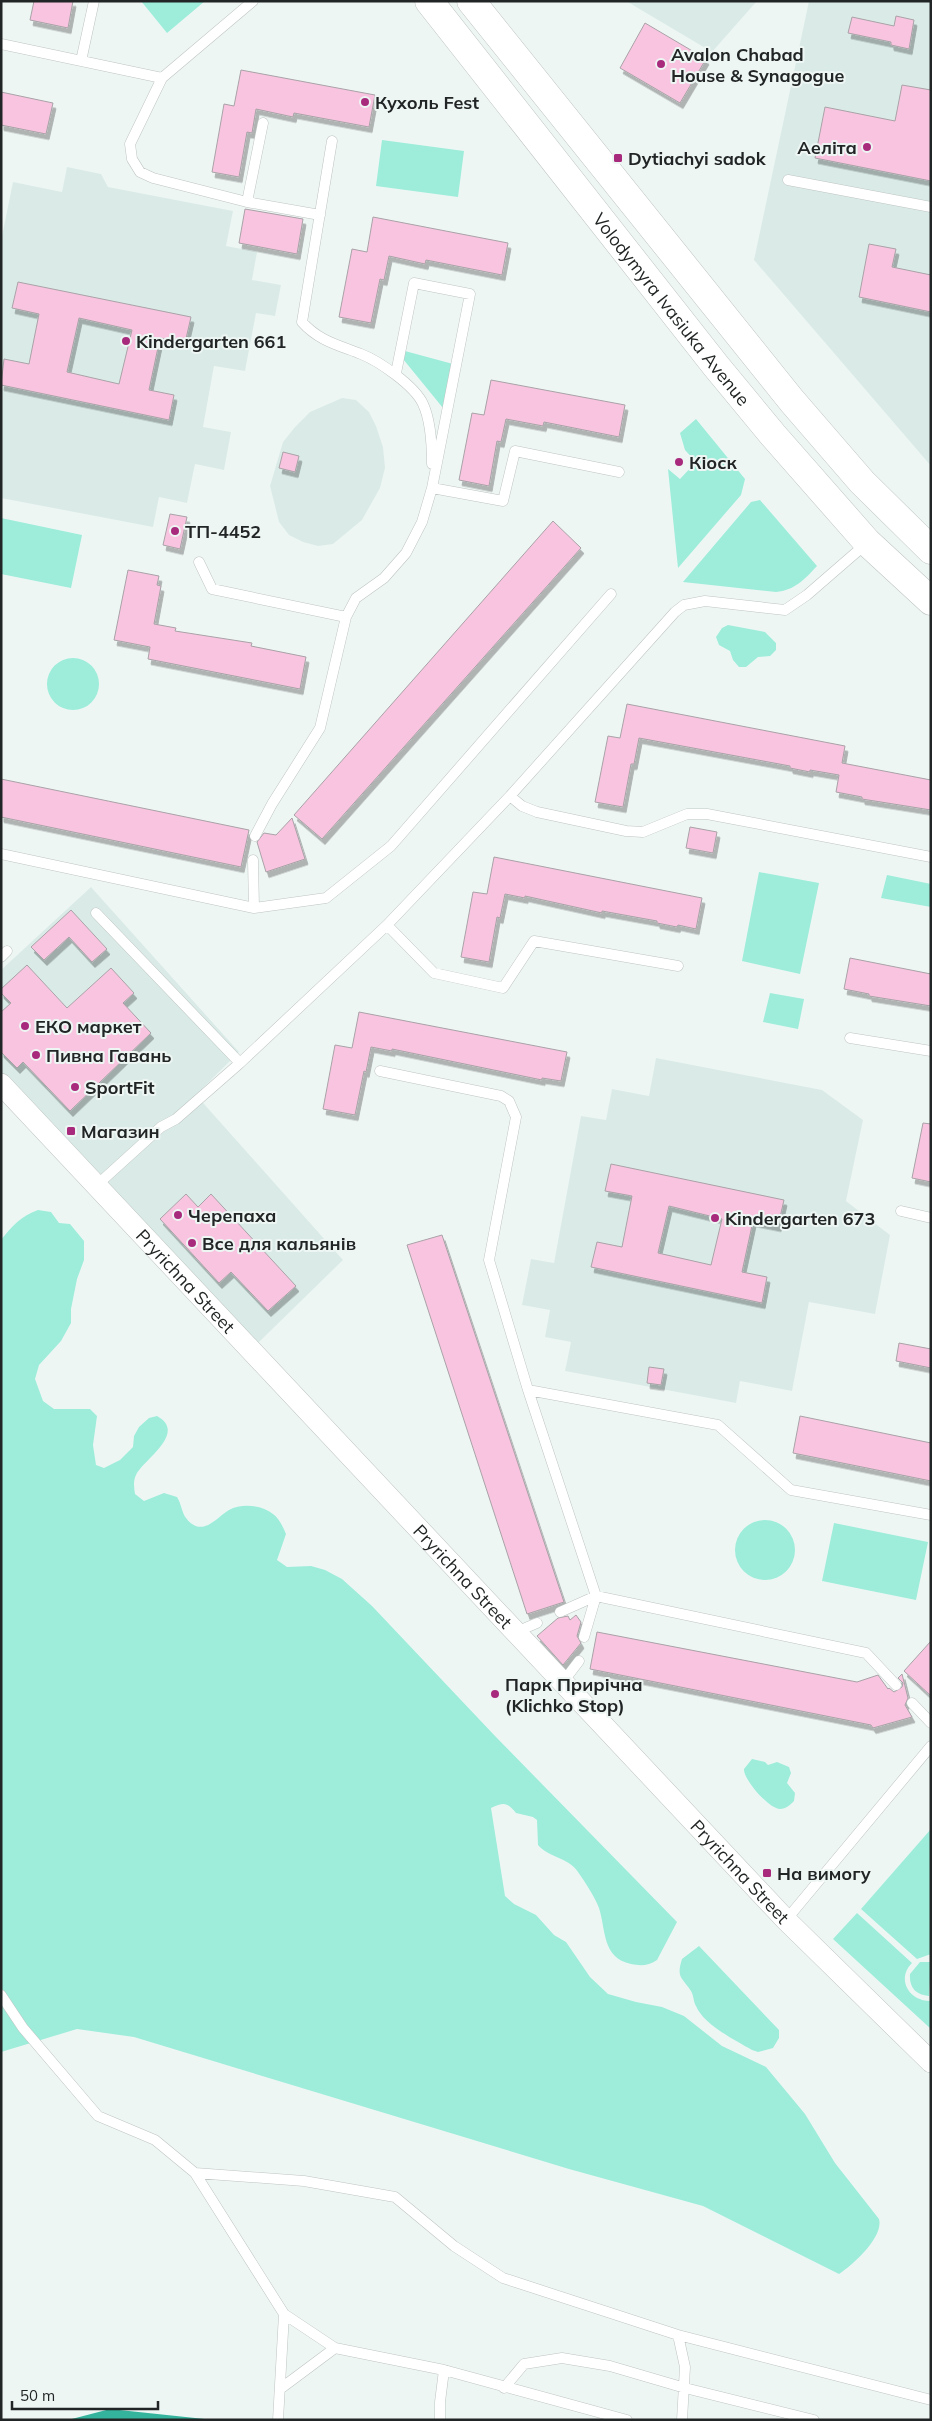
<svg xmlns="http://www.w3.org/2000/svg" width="932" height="2421" font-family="Mulish,sans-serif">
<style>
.built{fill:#daebe7}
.green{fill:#9dedda}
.water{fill:#35b49d}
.building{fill:#f8c4e0;stroke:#a9a2a6;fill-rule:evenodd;filter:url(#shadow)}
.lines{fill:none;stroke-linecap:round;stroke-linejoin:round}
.lane-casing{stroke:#bec5c3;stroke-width:11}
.street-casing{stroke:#bec5c3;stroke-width:22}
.secondary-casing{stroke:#bec5c3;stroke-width:29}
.lane{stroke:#fff;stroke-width:10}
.street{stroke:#fff;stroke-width:21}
.secondary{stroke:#fff;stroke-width:28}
.poi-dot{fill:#a82a7c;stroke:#eef6f4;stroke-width:2}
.labels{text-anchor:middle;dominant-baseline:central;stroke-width:4;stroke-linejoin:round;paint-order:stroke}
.poi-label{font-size:18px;font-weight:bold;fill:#222525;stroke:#eef6f4;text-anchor:start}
.street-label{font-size:18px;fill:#222525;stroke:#eef6f4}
</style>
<defs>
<filter id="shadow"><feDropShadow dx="3" dy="5.5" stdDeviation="0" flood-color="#0004"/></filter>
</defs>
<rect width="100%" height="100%" fill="#eef6f4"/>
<!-- built -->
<path class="built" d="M626,1h131l-45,51z
M809,1h122v465l-177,-206z
M67,167l34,7 7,13 125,24 -7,35 31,6 -5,28 29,5 -6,31 -19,-3 -11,58 -31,-5 -11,61 28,5 -7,38 -29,-6 -8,39 -28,-6 -6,30 -152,-29v-257l12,-59 49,10z
M342,398l14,2 13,12 7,14 7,21 2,21 -5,20 -18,32 -29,24 -15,2 -15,-4 -14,-7 -10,-13 -9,-36 13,-44 12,-15 15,-15z
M91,887l148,165 -43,43 147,165 -87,85 -255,-270v-105z
M656,1058l166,32 41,30 -17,81 44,34 -15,79 -66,-12 -17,89 -52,-10 -4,22 -171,-32 6,-29 -26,-5 5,-27 -28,-5 9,-46 23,4 27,-147 25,4 6,-31 37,7z"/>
<!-- green -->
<path class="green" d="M141,1h64l-38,32z
M382,140l82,11 -6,46 -82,-11z
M405,351l48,13 -10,44 -40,-49z
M696,419l49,60 -4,16 -63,73 -10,-99 12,10 16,-17 -11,-12 -5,-17z
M760,500l57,66c-13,14 -22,24 -41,26l-93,-10 68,-80z
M1,518l81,17 -11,53 -70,-14z
M728,625l37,7 11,11v7l-6,6 -12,1 -12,10h-7l-6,-7 -3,-9 -11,-6 -3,-8 6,-9z
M47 684a26 26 0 1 1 52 0a26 26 0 1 1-52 0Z
M759,872l60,11 -19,91 -58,-13z
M887,875l44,9v23l-50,-9z
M770,993l34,6 -6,30 -35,-7z
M38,1210l13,2 8,11 11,1 14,17v19l-7,19 -6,30v14l-10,18 -22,24 -4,14 8,22 11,8h36l7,7 -4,29 3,20 8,3 16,-8 13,-13 1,-11 5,-9 10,-9 8,-2c31,17 -14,44 -21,59 -3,6 -2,13 -1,19l9,7 20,-8 13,4c4,6 5,16 9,21 16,21 31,-1 43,-8 13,-7 33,-5 44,4 6,4 10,13 13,20l-9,26 10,7 24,-1 14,4 17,9 30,27 123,130 182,186 -20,38c-9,6 -16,6 -26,4 -29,-6 -25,-34 -32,-56 -4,-11 -14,-26 -21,-36 -10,-15 -29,-14 -40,-27l-1,-25 -4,-3 -17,-4c-9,-11 -12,-11 -25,-5l14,88 9,8 22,11 18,20 12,7 24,35 18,17 28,8 26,5 22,9 38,30 44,21 39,47 30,49 44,56c5,18 -26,46 -40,55l-136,-68 -134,-37 -435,-132 -57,-8 -76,23v-812c11,-14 20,-24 37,-30z
M735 1550a30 30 0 1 1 60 0a30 30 0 1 1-60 0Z
M834,1523l94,19 -12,58 -94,-19z
M752,1759l13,3 3,3 9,-3 12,5 2,6 -4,10 8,10 -1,8c-4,4 -8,8 -14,8 -11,0 -37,-30 -36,-40z
M931,1829v125l-14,5 -56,-50z
M857,1913l55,50c-16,16 -3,38 18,38l1,28 -98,-90z
M699,1946l80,84v8l-6,10 -15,4 -6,-2c-17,-10 -48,-25 -56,-44 -3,-5 -2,-10 -5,-15 -9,-14 -15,-13 -9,-32z
M920,1962h11l-2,34c-13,-1 -20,-8 -19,-22z"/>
<!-- water -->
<path class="water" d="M110,2409l104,11h-146z"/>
<!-- building -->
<path class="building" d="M34,1h39l-5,27 -38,-8z
M896,16l18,4 -5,29 -18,-4v-3l-43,-9 4,-16 42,9z
M645,23l61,36 -26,44 -60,-35z
M241,70l134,25 -6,32 -75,-14 -1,4 -37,-8 -4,24 -5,-1 -8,45 -27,-5 12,-68 10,2z
M902,85l29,5v91l-116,-23 10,-51 70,14z
M1,92l52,11 -7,31 -45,-9z
M245,209l58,10 -6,35 -58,-11z
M373,217l135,26 -6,32 -76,-15 -1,4 -36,-8 -5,24 -4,-1 -9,44 -32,-6 13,-68 15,3z
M869,244l27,5 -4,18 39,8v37l-72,-15z
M18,282l173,35 -6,26 -25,-5 -11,52 25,5 -5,25 -168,-35 3,-26 25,5 10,-50 -27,-6zM79,318l53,12 -13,54 -52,-12z
M491,380l134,25 -6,32 -75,-15 -1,4 -37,-7 -5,23 -4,-1 -8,45 -30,-6 13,-67 12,2z
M283,452l16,4 -4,16 -16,-4z
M170,514l17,3 -7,32 -17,-4z
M553,521l28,27 -259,291 -28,-24z
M128,570l31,6 -2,9 4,1 -7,38 22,4 -1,3 77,12 -1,3 55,11 -6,32 -152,-30 2,-12 -36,-7z
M627,704l218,42 -3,17 89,17v30l-69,-11v-2l-26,-5 3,-17 -29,-5v2l-20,-4v-2l-151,-28 -5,26h-3l-8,43 -28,-5 13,-66 12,2z
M1,779l248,51 -8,37 -240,-50z
M292,818l13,41 -39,13 -9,-30 7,-9 12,2z
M690,827l27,5 -4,21 -27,-5z
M494,857l208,41 -6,31 -18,-4 -1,2 -20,-4v-2l-55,-10v2l-77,-17v2l-20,-4 -5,24 -3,-1 -8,45 -28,-5 12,-65 14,2z
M71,910l36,39 -15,13 -23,-25 -25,23 -13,-13z
M850,958l81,16v32l-62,-10v-2l-25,-5z
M27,965l40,43 44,-40 23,25 -11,10 28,30 -81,78 -47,-49 -6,6 -16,-16v-40l10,-9 -10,-10v-4z
M359,1012l208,40 -6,29 -19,-3v2l-150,-31v2l-21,-4 -5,25 -2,-1 -9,44 -32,-6 12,-64 17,3z
M923,1123l8,1v58l-19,-4z
M611,1164l173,36 -6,26 -25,-5 -11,51 25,5 -5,26 -171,-36 6,-25 25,5 10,-51 -27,-5zM669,1206l53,13 -11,46 -53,-12z
M186,1194l12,13 13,-13 85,92 -28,25 -37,-39 -12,11 -59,-64z
M442,1235l122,367 -37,12 -120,-369z
M899,1343l32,6v19l-35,-7z
M649,1367l15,2 -3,16 -14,-2z
M800,1416l131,27v38l-138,-28z
M576,1615l5,7 -4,14 4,7 -18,22 -26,-29 21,-18 10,-2 2,4z
M597,1632l260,50 21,-7 10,14 1,-1 5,4 8,-5 1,-4 -5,-5 4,-4 6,24 -3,7 7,12 -39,11 -2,-3 -281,-56z
M931,1641v55l-27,-25z"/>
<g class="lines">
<defs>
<path id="lane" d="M253,1l-91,77 -32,66 2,15 8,13 13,6 94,24 73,13
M1,44l161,34
M81,61l13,-60
M332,141l-30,181c17,19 36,23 59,32 18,7 54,32 62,50 8,17 9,41 9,60
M788,180l143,27
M247,202l16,-79
M432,488l71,13 12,-50 104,21
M199,562l13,27 134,28
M510,796l12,10 15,6 89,19 17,1 44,-18h20l224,43
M255,836l17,-32 48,-76 26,-111 10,-19 28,-20 22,-25 16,-31 10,-34 38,-194 -56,-11 -18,90
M1,854l253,54 72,-10 65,-52 220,-252
M253,860l1,48
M96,913l144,150
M387,925l47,48 69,15 31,-47 144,25
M1,957l6,-6
M850,1038l81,13
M380,1071l121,25 8,5 7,16 -27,143 39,130 68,206 -12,41
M97,1185l64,-58 15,-8 64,-56 147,-138 123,-129 165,-184 9,-7 21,-4 80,9 22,-15 60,-52
M901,1211l30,7
M528,1390l190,35 73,65 140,25
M560,1612l36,-16 270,57 30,32
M516,1632l21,-9
M563,1682l16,-21
M912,1703l19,20
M786,1920l145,-174
M1,1995l22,33 75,88 57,24 40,33 89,141 51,34 109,22 183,50
M195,2173l109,8 91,16 59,49 49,32 175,57 253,65
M678,2335l7,32 -3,53
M504,2388l20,-24 38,-6 48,8 75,22 129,32
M280,2389l55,-41
M278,2420l6,-106
M440,2420v-18l4,-32"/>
<g id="street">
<path id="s1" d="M1,1084l785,836 145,142"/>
</g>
<g id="secondary">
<path id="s2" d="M429,1l287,365 57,69 94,107 64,59"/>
<path d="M471,1l321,400 70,81 69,68"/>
</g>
</defs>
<!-- lane casing -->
<use href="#lane" class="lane-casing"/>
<!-- street casing -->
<use href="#street" class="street-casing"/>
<!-- secondary casing -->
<use href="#secondary" class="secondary-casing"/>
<!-- lane -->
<use href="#lane" class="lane"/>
<!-- street -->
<use href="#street" class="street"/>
<!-- secondary -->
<use href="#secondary" class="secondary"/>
</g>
<!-- markers -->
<g class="poi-dot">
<circle cx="661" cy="64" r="5"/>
<circle cx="365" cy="102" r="5"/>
<circle cx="867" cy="147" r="5"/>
<rect x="613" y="153" width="10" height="10" rx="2.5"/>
<circle cx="126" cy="341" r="5"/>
<circle cx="679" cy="462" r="5"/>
<circle cx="175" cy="531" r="5"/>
<circle cx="25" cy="1026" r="5"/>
<circle cx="36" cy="1055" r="5"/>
<circle cx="75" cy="1087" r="5"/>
<rect x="66" y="1126" width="10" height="10" rx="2.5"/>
<circle cx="178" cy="1215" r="5"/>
<circle cx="715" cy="1218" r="5"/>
<circle cx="192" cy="1243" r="5"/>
<circle cx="495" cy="1694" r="5"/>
<rect x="762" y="1868" width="10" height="10" rx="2.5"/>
</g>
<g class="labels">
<!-- poi labels -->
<g class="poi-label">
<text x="671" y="54">Avalon Chabad<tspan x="671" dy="21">House &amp; Synagogue</tspan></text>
<text x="375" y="102">Кухоль Fest</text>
<text x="857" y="147" text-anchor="end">Аеліта</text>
<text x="628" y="158">Dytiachyi sadok</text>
<text x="136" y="341">Kindergarten 661</text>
<text x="689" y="462">Кіоск</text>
<text x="185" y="531">ТП-4452</text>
<text x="35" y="1026">ЕКО маркет</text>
<text x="46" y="1055">Пивна Гавань</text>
<text x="85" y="1087">SportFit</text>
<text x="81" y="1131">Магазин</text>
<text x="188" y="1215">Черепаха</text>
<text x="725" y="1218">Kindergarten 673</text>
<text x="202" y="1243">Все для кальянів</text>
<text x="505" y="1684">Парк Прирічна<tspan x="505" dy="21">(Klichko Stop)</tspan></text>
<text x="777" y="1873">На вимогу</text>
</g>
<!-- street labels -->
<g class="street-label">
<text stroke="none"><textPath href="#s2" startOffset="392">Volodymyra Ivasiuka Avenue</textPath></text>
<text stroke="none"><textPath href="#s1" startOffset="270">Pryrichna Street</textPath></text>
<text stroke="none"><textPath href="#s1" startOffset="675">Pryrichna Street</textPath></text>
<text stroke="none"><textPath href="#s1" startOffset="1080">Pryrichna Street</textPath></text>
</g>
</g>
<!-- border -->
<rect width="932" height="2421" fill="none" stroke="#222525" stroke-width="5"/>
<!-- scale -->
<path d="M12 2401v8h146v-8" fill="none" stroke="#222525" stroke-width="2.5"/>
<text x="20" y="2401" font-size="15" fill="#222525" stroke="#eef6f4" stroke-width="4" paint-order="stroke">50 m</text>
</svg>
